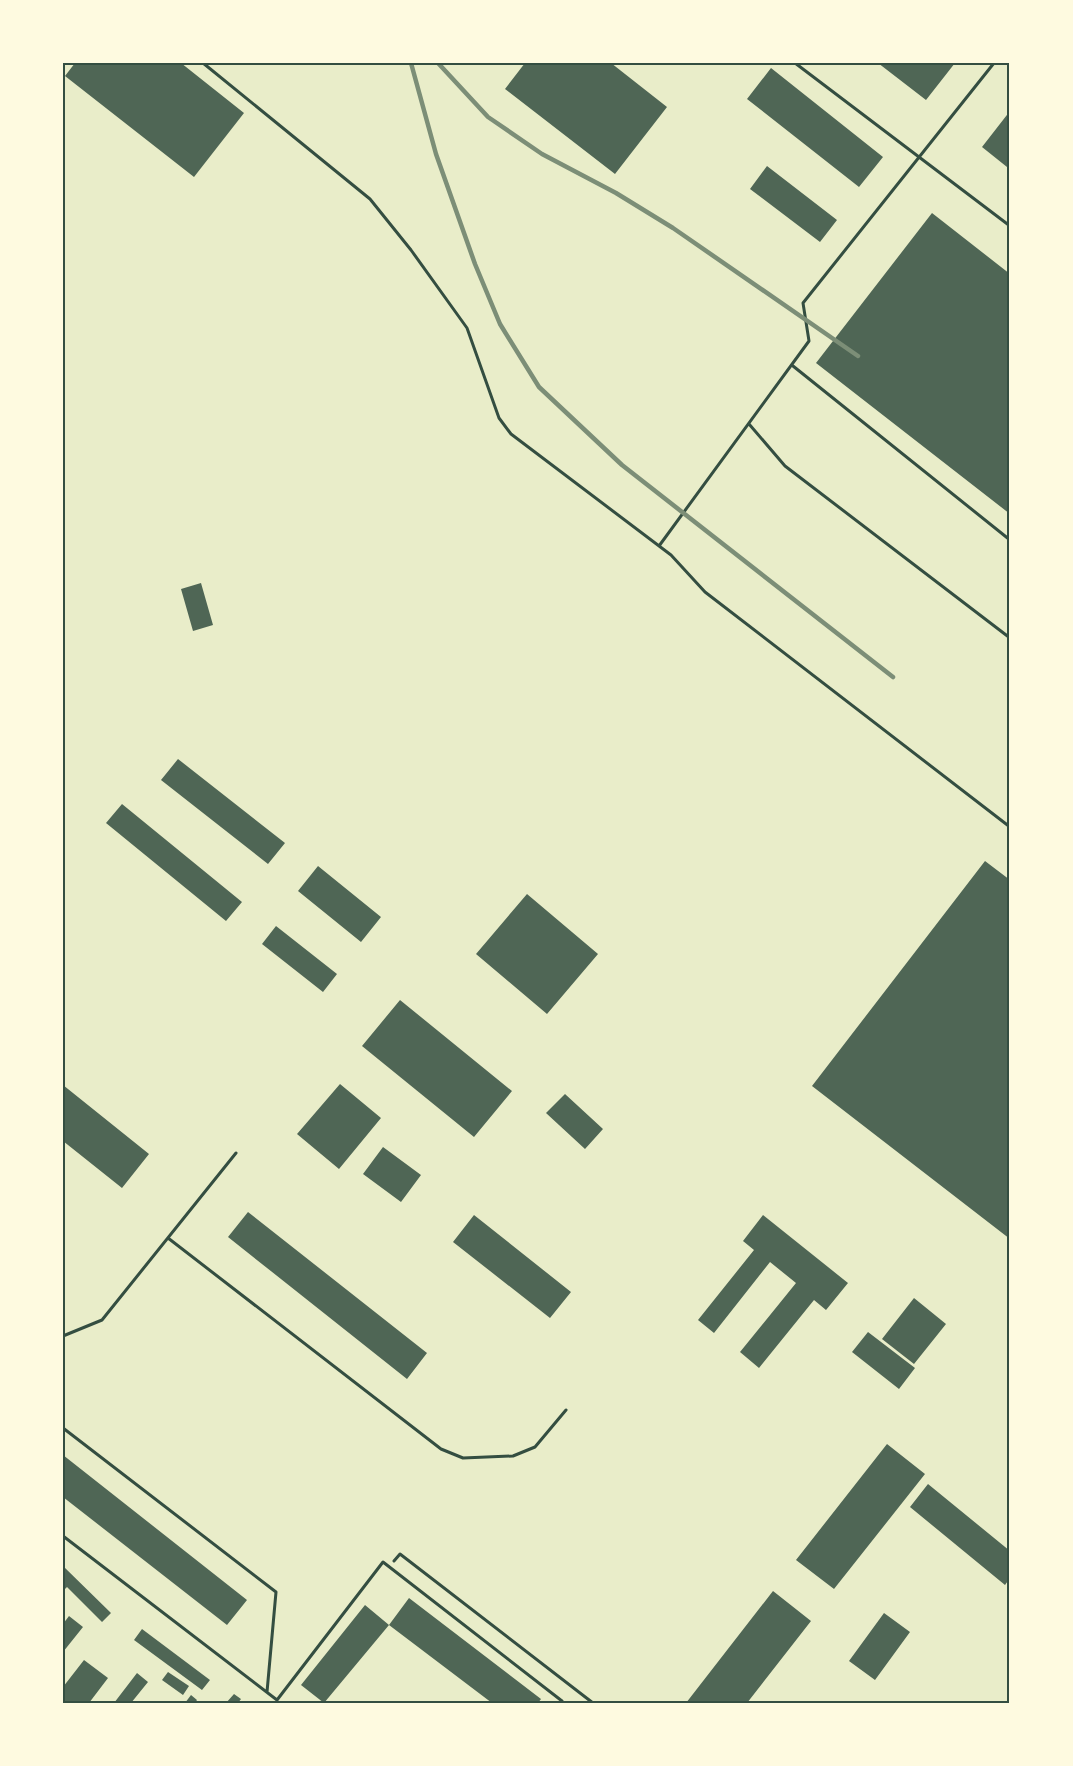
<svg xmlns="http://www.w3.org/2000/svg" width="1073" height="1766" font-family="'Roboto Condensed',sans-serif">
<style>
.building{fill:#4f6655}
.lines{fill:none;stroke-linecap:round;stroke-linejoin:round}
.path{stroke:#344e41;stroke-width:3}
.service{stroke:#344e41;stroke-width:3}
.rail{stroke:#7c8e77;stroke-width:4.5}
.neatline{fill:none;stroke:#344e41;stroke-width:2}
</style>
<rect width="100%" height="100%" fill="#e9edc9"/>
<!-- building -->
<path class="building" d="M75,63h106l63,50 -50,64 -129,-101z
M525,63h86l56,44 -52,67 -110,-85z
M878,63h77l-29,37z
M771,68l112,89 -24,30 -112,-88z
M1010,111v52l-3,4 -25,-20z
M767,166l70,54 -17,22 -70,-53z
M932,213l78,61v240l-194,-151z
M201,583l12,42 -20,6 -12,-42z
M178,759l107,84 -17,21 -107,-84z
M122,804l120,98 -16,19 -120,-98z
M985,861l25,19v359l-198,-153z
M318,866l63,51 -20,25 -63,-51z
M527,894l71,60 -51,60 -71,-60z
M276,926l61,48 -14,18 -61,-48z
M400,1000l112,91 -38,46 -112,-91z
M340,1084l41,34 -42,51 -42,-35z
M63,1085l86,69 -27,34 -59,-47z
M565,1094l38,35 -18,20 -39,-36z
M383,1147l38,28 -20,27 -38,-28z
M248,1212l179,141 -20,26 -179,-142z
M474,1215l97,77 -21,26 -97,-76z
M763,1215l85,68 -22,27 -12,-10 -55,68 -19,-16 56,-69 -26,-21 -56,71 -16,-13 56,-70 -11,-9z
M914,1298l32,26 -32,40 -32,-25z
M868,1332l47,36 -16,21 -47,-37z
M887,1444l38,30 -91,115 -38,-29z
M63,1455l184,145 -20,25 -164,-128z
M928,1484l82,67v27l-5,7 -95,-78z
M63,1566l48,47 -9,9 -35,-35 -4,4z
M773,1591l38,30 -64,82h-61z
M409,1598l132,101 -3,4h-46l-103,-78z
M365,1605l24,20 -65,78 -23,-18z
M884,1613l26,19 -35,48 -26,-19z
M69,1616l14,11 -20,25v-28z
M142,1629l68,51 -8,10 -68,-50z
M84,1660l24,18 -19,25h-26v-16z
M168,1672l21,14 -6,9 -21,-15z
M137,1673l11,9 -17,21h-17z
M234,1694l7,5 -3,4h-12z
M191,1695l6,5 -2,3h-10z"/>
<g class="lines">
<!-- path -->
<path class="path" d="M394,1561l6,-7 193,149"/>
<!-- service -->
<path class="service" d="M203,63l167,136 41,51 56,78 32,90 12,16 160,121 34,37 305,235
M795,63l215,163
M793,366l217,174
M749,424l36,42 225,172
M659,546l150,-205 -6,-38 191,-240
M168,1238l273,211 22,9 50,-2 22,-9 31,-37
M63,1336l39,-16 134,-167
M63,1428l213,164 -9,100
M63,1536l214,164 106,-138 179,139"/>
<!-- rail -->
<path class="rail" d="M411,63l25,91 39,110 25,60 39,63 83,78 271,212
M438,63l50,54 54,37 74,39 57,35 185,128"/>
</g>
<!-- border -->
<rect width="1073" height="1766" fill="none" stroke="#fefae0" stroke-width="129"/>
<rect x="64" y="64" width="944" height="1638" class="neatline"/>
</svg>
